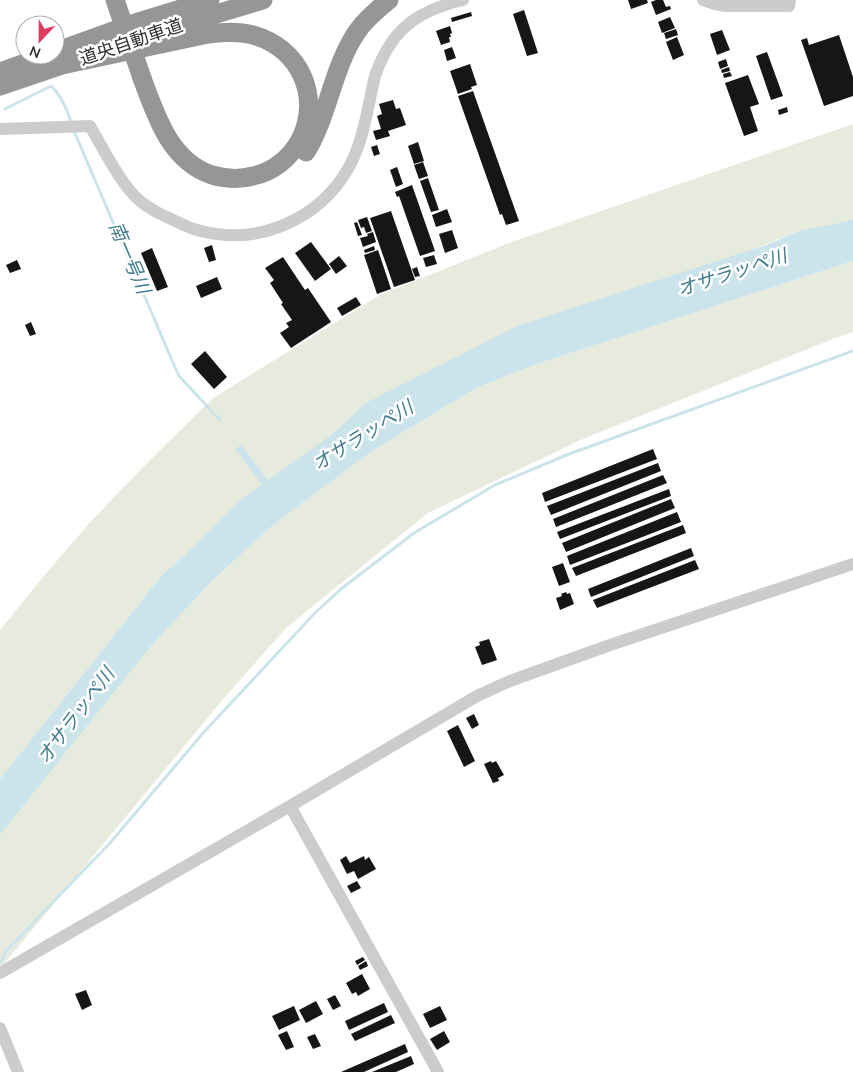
<svg xmlns="http://www.w3.org/2000/svg" width="853" height="1072" font-family="'Nunito Sans','Noto Sans JP',sans-serif">
<style>
.green{fill:#e7ebde}
.water{fill:#cbe3ea}
.lines{fill:none;stroke-linecap:round;stroke-linejoin:round}
.stream{stroke:#cbe3ea;stroke-width:3}
.building{fill:#161616}
.minor{stroke:#ccc;stroke-width:12}
.highway{stroke:#969696;stroke-width:19}
.highway-bridge{stroke:#969696;stroke-width:19}
.labels{text-anchor:middle;dominant-baseline:central;stroke-width:5;stroke-linejoin:round;paint-order:stroke}
.street-label{font-size:18px;fill:#2f2f2f;stroke:#fff}
.water-label{font-size:19px;font-style:italic;fill:#417c8d;stroke:#fff}
</style>
<rect width="100%" height="100%" fill="#fff"/>
<!-- green -->
<path class="green" d="M853,124v95l-9,3 -42,8 -436,173 -36,33 -145,119 -23,20 -162,204v-149l43,-53 49,-57 57,-59 64,-63 169,-104 127,-51z
M853,261v71l-18,6 -250,100 -157,75 -141,114 -62,70 -222,268 -3,1v-131l152,-190 61,-65 60,-55 99,-74 104,-63 58,-23z"/>
<!-- water -->
<path class="water" d="M853,219v42l-319,104 -58,23 -104,63 -99,74 -60,55 -61,65 -152,190v-56l162,-204 23,-20 51,-51 26,-20 -27,-35 6,-4 27,35 62,-44 36,-33 151,-77 249,-81 36,-15 42,-8z"/>
<g class="lines">
<!-- stream -->
<path class="stream" d="M5,109l46,-23c11,10 16,23 20,36
M74,131l100,234 5,11 41,44
M0,963l6,-12 104,-108 94,-111 110,-118 27,-25 73,-56 81,-48 74,-31 284,-103"/>
</g>
<!-- building -->
<path class="building" d="M628,0h19l1,3 -17,6z
M656,0h7l3,7 4,-1 1,3 -15,6 -5,-13z
M524,10l14,43 -11,3 -14,-42z
M471,12l1,4 -20,6 -1,-4z
M670,17l5,11 -13,5 -4,-11z
M450,26l2,7 -2,1 1,3h-2l1,5 -9,3 -5,-14z
M676,29l2,6 -12,4 -2,-6z
M722,30l8,20 -13,5 -7,-21z
M839,35l14,42v19l-29,10 -23,-66 6,-2 2,7z
M677,37l7,18 -11,5 -7,-18z
M452,47l4,11 -9,3 -3,-11z
M767,52l16,44 -12,4 -15,-44z
M726,59l2,7 -8,3 -2,-7z
M470,64l7,21 -6,2 1,2 -14,5 -8,-23z
M729,67l1,4 -8,2 -1,-3z
M730,72l2,4 -8,2 -1,-4z
M748,75l11,29 -9,3 8,24 -14,5 -19,-53z
M473,91l46,130 -13,4 -4,-11 -2,1 -42,-119z
M393,100l3,9 4,-1 6,17 -18,6 2,5 -14,4 -3,-9 8,-2 -4,-13 5,-2 -3,-10z
M787,107l1,5 -9,3 -1,-5z
M418,142l6,19 -10,3 -6,-18z
M377,145l3,9 -6,2 -3,-9z
M423,162l5,14 -9,3 -5,-14z
M397,167l6,17 -7,3 -6,-17z
M428,178l11,32 -8,2 -11,-31z
M412,185l23,66 -15,5 -21,-60 -2,1 -2,-5z
M447,209l5,13 -16,5 -4,-12z
M391,211l24,69 -21,7 -24,-69z
M367,217l5,14 -6,2 -2,-6 -3,1 -3,-8z
M357,222l5,13 -4,1 -4,-13z
M452,230l6,18 -13,5 -6,-19z
M373,232l3,10 -13,5 -3,-9 8,-2 -1,-2z
M311,242l20,27 -16,12 -20,-28z
M212,245l4,15 -7,2 -5,-14z
M374,246l1,4 -10,3 -1,-3z
M152,248l16,39 -11,4 -16,-38z
M378,250l13,39 -14,5 -13,-39z
M434,255l3,9 -11,3 -3,-9z
M339,256l8,10 -11,8 -7,-10z
M283,257l22,33 3,-2 23,34 -40,26 -11,-15 9,-6 -3,-4 6,-3 -11,-16 2,-1 -13,-20 4,-3 -9,-12z
M17,260l4,9 -11,4 -4,-8z
M417,267l3,9 -5,1 -3,-8z
M217,277l5,12 -21,9 -5,-12z
M356,297l5,8 -19,11 -5,-8z
M31,322l5,12 -6,2 -5,-11z
M205,351l22,26 -13,12 -23,-25z
M653,449l4,10 -112,43 -3,-9z
M658,463l3,8 -110,44 -4,-9z
M663,475l4,8 -111,44 -3,-8z
M669,489l2,7 -111,43 -3,-7z
M671,499l4,9 -109,44 -4,-9z
M677,512l4,10 -111,43 -3,-9z
M683,525l3,8 -110,43 -4,-8z
M691,548l3,8 -103,41 -3,-8z
M695,560l4,9 -102,39 -4,-8z
M563,563l7,19 -11,4 -7,-19z
M566,592l1,2 3,-1 4,11 -14,6 -4,-12 6,-2 -1,-2z
M489,639l8,21 -15,5 -7,-18 5,-2 -1,-3z
M474,714l5,11 -7,4 -6,-11z
M458,725l17,36 -11,6 -17,-36z
M491,761l1,2 4,-2 8,14 -6,3 1,3 -6,2 -9,-19z
M346,856l4,7 14,-7 1,4 4,-3 7,12 -18,10 -4,-8 -7,3 -7,-14z
M357,881l4,7 -10,5 -4,-7z
M363,957l2,3 -8,5 -2,-4z
M366,961l2,5 -8,4 -2,-4z
M362,974l8,15 -12,7 -2,-4 -4,2 -6,-11z
M86,990l6,15 -10,5 -7,-16z
M335,995l6,11 -8,4 -6,-11z
M316,1001l7,13 -17,9 -7,-13z
M384,1003l4,9 -39,18 -4,-9z
M294,1006l6,14 -21,10 -7,-14z
M440,1006l7,14 -17,8 -7,-14z
M391,1015l4,8 -40,18 -4,-7z
M287,1031l7,16 -8,3 -8,-15z
M444,1031l6,11 -13,8 -7,-11z
M315,1034l6,12 -8,3 -6,-12z
M405,1044l3,8 -44,20h-23z
M411,1056l3,8 -18,8h-24z"/>
<g class="lines">
<!-- minor -->
<path class="minor" d="M703,0l12,4 10,2h64l1,-6
M0,129l90,-3c13,22 31,59 50,75 9,7 19,13 29,17 11,5 21,11 32,13 58,15 119,-12 148,-64 15,-27 19,-62 26,-91 16,-46 41,-65 88,-76
M290,806l148,266
M0,973l290,-167 187,-110 33,-15 100,-36 243,-81
M0,1028l18,44"/>
<!-- highway -->
<path class="highway" d="M130,40l16,-5 117,-35
M55,52l83,-30 72,-22
M62,65l146,-31c16,-2 30,-3 45,1 47,13 69,62 47,105 -10,18 -27,32 -47,36 -14,4 -27,3 -41,-1 -42,-14 -56,-59 -70,-97
M0,72l47,-17
M0,86l74,-25
M306,152c23,-37 27,-88 53,-123 8,-11 19,-20 30,-29"/>
<!-- highway-bridge -->
<path class="highway-bridge" d="M115,0l27,78"/>
</g>
<g class="labels">
<!-- street labels -->
<g class="street-label">
<text transform="translate(131 42) rotate(-19)">道央自動車道</text>
</g>
<!-- water labels -->
<g class="water-label">
<text transform="translate(129 258) rotate(67)">南一号川</text>
<text transform="translate(732 273) rotate(-18)">オサラッペ川</text>
<text transform="translate(363 436) rotate(-32)">オサラッペ川</text>
<text transform="translate(76 716) rotate(-53)">オサラッペ川</text>
</g>
</g>
<!-- north arrow -->
<g transform="translate(40 40) rotate(202)"><circle r="24" fill="#ffffff" stroke="#acacac"/>
<path d="M0-4L9 19L0 12L-9 19Z" fill="#dc3b62"/>
<text y="-8" font-size="14" font-weight="bold" text-anchor="middle" fill="#2f2f2f">N</text>
</g>
</svg>
